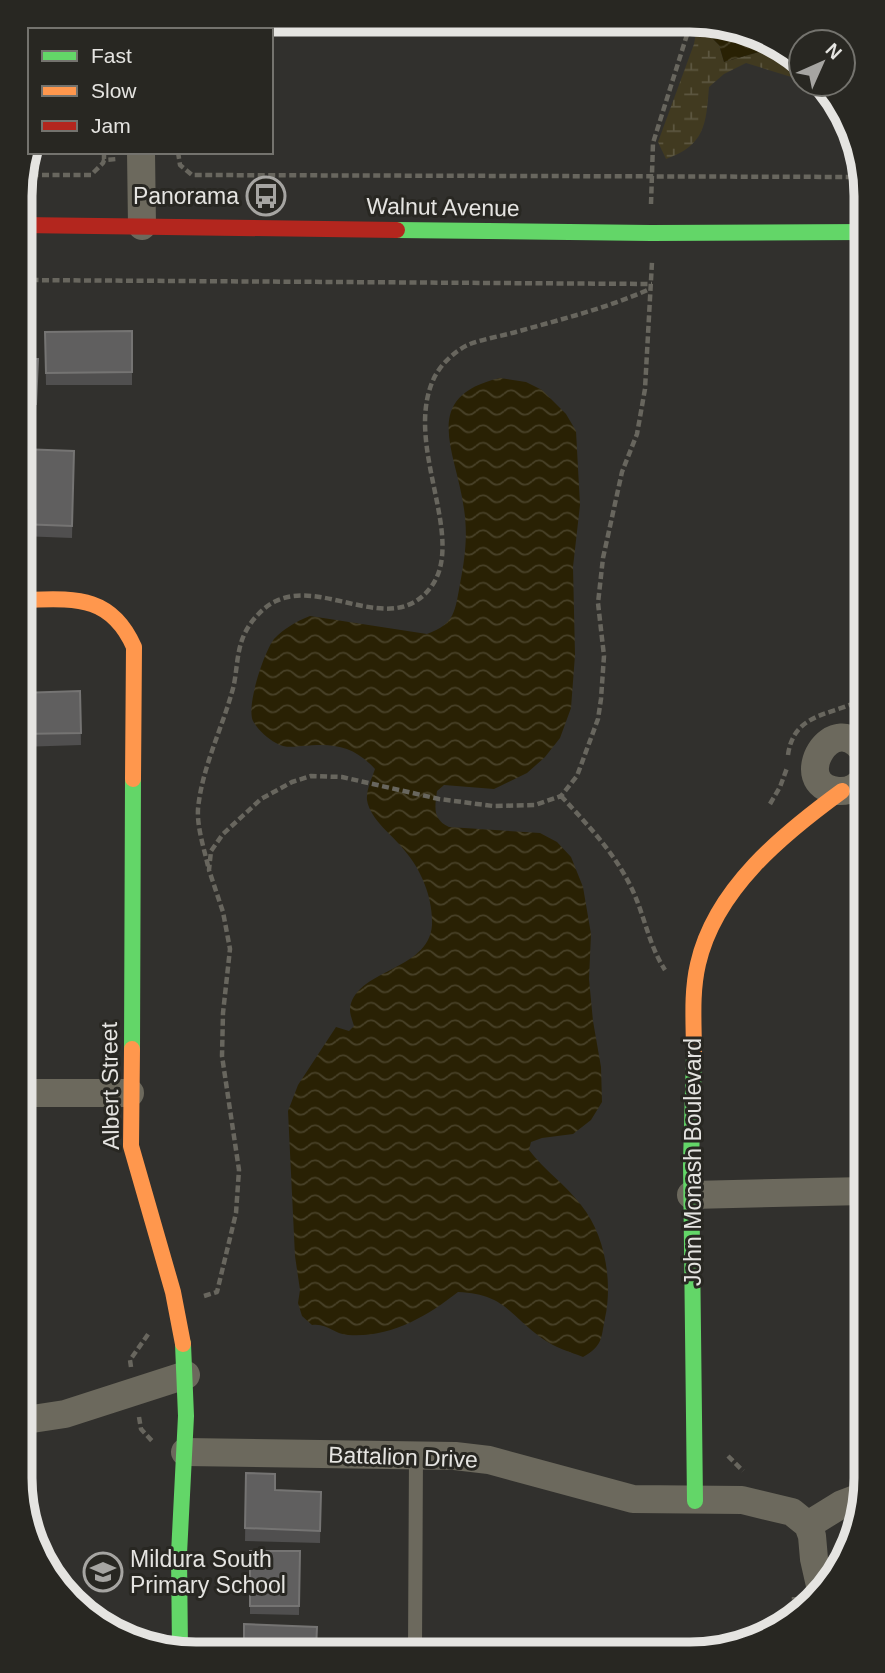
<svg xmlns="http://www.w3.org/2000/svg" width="885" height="1673" font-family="Arial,sans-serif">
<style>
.wetland{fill:url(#wetland-marsh)}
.water{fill:url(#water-waves)}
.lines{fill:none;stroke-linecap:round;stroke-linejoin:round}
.path{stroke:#68665e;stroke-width:4.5;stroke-dasharray:7 3.5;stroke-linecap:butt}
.lane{stroke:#6c695d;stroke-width:14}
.street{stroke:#6c695d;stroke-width:28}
.fast{stroke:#63d668;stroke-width:16}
.slow{stroke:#ff974d;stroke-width:16}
.jam{stroke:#b3261e;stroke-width:16}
.wall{fill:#504f4f}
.building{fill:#605f5f;stroke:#757473;stroke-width:2}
.labels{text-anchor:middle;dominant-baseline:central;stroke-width:6;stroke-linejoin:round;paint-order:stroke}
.poi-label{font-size:23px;fill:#e5e4e1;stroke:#282722;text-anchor:end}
.street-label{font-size:23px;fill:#e5e4e1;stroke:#282722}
.rim{fill:none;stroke:#e5e4e1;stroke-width:9}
</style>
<defs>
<pattern id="wetland-marsh" width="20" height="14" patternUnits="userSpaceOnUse" patternTransform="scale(1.75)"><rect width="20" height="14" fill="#413a20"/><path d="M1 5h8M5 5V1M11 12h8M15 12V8" fill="none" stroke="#5c5640"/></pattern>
<pattern id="water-waves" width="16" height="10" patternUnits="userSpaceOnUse" patternTransform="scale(1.75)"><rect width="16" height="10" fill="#292104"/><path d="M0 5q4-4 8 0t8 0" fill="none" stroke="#484128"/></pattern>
</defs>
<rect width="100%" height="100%" fill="#31302d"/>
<!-- wetland -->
<path class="wetland" d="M698,22h10l1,13 10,10 5,17 35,-10 42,13v15l-55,-17 -22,11 -15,13c-3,38 -4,58 -43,72l-8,-17 36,-98z"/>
<!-- water -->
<path class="water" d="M708,22l15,1 78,38v4l-42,-13 -35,10 -5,-17 -10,-10z
M500,378l26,4 16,8 24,24 10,17 4,74 -7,62 2,88 -4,53 -11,30 -15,19 -18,16 -33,16 -50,-4 -7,6c-2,16 -5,28 12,36l91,6 17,9 14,15 12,30 8,47 -2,45 4,42 8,46 1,35 -11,18 -18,14 -31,4 -11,4 -2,8c15,20 37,35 52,55 24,29 32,77 24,113 -4,20 -2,28 -22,39 -13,-5 -29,-10 -40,-18 -35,-25 -38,-45 -85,-47 -32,25 -68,46 -110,43 -15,-1 -20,-12 -36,-10l-10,-9 -4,-13 2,-13 -5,-34 -7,-145 10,-26 38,-58 13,4 5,-5c-1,-4 -4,-11 -4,-16 3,-41 79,-38 82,-85 1,-26 -10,-54 -27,-74 -11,-15 -35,-31 -38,-51 -1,-10 5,-22 8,-31 -22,-24 -42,-26 -73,-23 -8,1 -19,2 -26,-3 -9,-5 -18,-13 -23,-22 -7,-15 11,-69 21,-82 11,-11 21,-17 36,-23l117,18c28,-10 28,-23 33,-50 5,-26 8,-49 4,-75 -8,-59 -45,-112 36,-131z"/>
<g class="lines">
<!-- path -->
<path class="path" d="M178,23v7
M104,152v8
M178,152l2,13 12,10 671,2
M21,175h70l12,-12 1,-3 13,-1
M651,204l2,-61 38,-121
M21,280l631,4
M788,755c6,-45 48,-39 78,-58
M561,796c25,27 52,55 69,89 14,27 18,59 35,85
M770,804l10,-17 7,-19
M208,866c-4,-18 -11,-38 -10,-57 4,-41 23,-78 34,-117 5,-16 4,-35 10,-52 5,-15 19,-32 34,-39 49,-23 116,38 155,-14 37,-50 -30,-144 4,-211 7,-13 21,-26 35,-32 14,-5 31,-8 46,-12 46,-13 92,-24 136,-44
M204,1296l13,-4 19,-79 3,-43 -17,-114 1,-43 7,-64 -7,-37 -14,-42 2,-19 12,-17 38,-35 31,-17 19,-6 31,1 97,22 54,7 42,-1 26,-9 16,-20 21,-57 3,-20 3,-43 -6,-53 5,-45 19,-86 15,-38 8,-45 7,-127
M131,1367l-1,-7 19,-27
M139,1417l2,12 12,13
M728,1456l15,15
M794,1610v-13"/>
<!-- lane -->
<path class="lane" d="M415,1649l1,-195"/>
<!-- street -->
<path class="street" d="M141,152l1,74
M866,776c-7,10 -15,16 -28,15 -52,-5 -4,-89 28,-36
M20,1093h110
M691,1195l174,-4
M19,1421l46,-7 121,-39
M185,1452l270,4 34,4 144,39 109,1 50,12 16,13 4,11 2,23 7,31
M808,1525l34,-21 21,-8"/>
<!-- fast -->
<path class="fast" d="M397,230l254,3 215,-1
M132,1049l1,-270
M694,1055l-3,107 4,339
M180,1652l-1,-98 7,-138 -3,-72"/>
<!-- slow -->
<path class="slow" d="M20,600c52,-1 90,-7 114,47l-1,132
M132,1049l-1,97 42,146 10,52
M694,1055c0,-31 -3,-61 4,-91 17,-75 85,-130 144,-173"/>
<!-- jam -->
<path class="jam" d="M21,225l376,5"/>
</g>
<!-- wall -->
<path class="wall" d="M132,331v54h-86l-1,-53z
M21,359h17l-2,54 -16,-1z
M74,451l-2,87 -52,-2v-60z
M80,691l1,54 -61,2v-54z
M246,1473l29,17 46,2 -1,51 -75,-2z
M300,1551l-1,64 -49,-1v-8z"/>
<!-- building -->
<path class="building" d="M132,331v41l-86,1 -1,-41z
M21,359h17l-2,45h-16z
M21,449l53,2 -2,75 -52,-2z
M80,691l1,42 -61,1v-41z
M246,1473l29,1v16l46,2 -1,39 -75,-3z
M250,1551h50l-1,55h-49z
M244,1624l73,3 -1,23 -72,1z"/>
<!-- icons -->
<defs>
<symbol id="bus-ring" viewBox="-11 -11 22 22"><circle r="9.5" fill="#282722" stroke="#a6a5a2" stroke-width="1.5"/><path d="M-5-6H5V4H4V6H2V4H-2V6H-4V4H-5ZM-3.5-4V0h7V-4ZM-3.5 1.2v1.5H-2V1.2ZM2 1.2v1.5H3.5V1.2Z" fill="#a6a5a2"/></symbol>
<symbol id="school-ring" viewBox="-11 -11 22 22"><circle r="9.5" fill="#282722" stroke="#a6a5a2" stroke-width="1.5"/><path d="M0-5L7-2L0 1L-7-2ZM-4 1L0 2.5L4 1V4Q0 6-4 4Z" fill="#a6a5a2"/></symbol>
</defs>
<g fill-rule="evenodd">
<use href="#bus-ring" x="244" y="174" width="44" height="44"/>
<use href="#school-ring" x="81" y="1550" width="44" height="44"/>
</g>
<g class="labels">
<!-- poi labels -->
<g class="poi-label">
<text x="239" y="196">Panorama</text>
<text x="130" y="1559" text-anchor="start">Mildura South<tspan x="130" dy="26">Primary School</tspan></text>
</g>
<!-- street labels -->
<g class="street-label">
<text transform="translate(443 207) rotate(1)">Walnut Avenue</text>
<text transform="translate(110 1086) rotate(-91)">Albert Street</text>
<text transform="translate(693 1162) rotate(-90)">John Monash Boulevard</text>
<text transform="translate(403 1457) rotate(2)">Battalion Drive</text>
</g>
</g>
<!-- crop -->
<path d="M0 0H885V1673H0ZM196 32H690A164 164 0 0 1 854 196V1478A164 164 0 0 1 690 1642H196A164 164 0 0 1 32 1478V196A164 164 0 0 1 196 32Z" fill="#282722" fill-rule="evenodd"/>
<path class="rim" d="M196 32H690A164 164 0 0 1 854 196V1478A164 164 0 0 1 690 1642H196A164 164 0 0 1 32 1478V196A164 164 0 0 1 196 32Z"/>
<!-- legend -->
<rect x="28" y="28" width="245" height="126" fill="#282722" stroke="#74736e" stroke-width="2"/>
<rect x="42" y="51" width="35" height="10" fill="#63d668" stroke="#74736e" stroke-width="2"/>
<text x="91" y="63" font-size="21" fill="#e5e4e1">Fast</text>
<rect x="42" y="86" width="35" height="10" fill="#ff974d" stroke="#74736e" stroke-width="2"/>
<text x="91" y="98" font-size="21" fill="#e5e4e1">Slow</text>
<rect x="42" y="121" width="35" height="10" fill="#b3261e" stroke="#74736e" stroke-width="2"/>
<text x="91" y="133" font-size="21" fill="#e5e4e1">Jam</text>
<!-- north arrow -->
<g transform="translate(822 63) rotate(45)"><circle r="33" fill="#282722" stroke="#74736e" stroke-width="2"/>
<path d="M0-5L12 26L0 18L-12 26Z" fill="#a6a5a2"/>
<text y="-10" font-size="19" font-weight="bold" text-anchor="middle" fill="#e5e4e1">N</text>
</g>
</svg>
